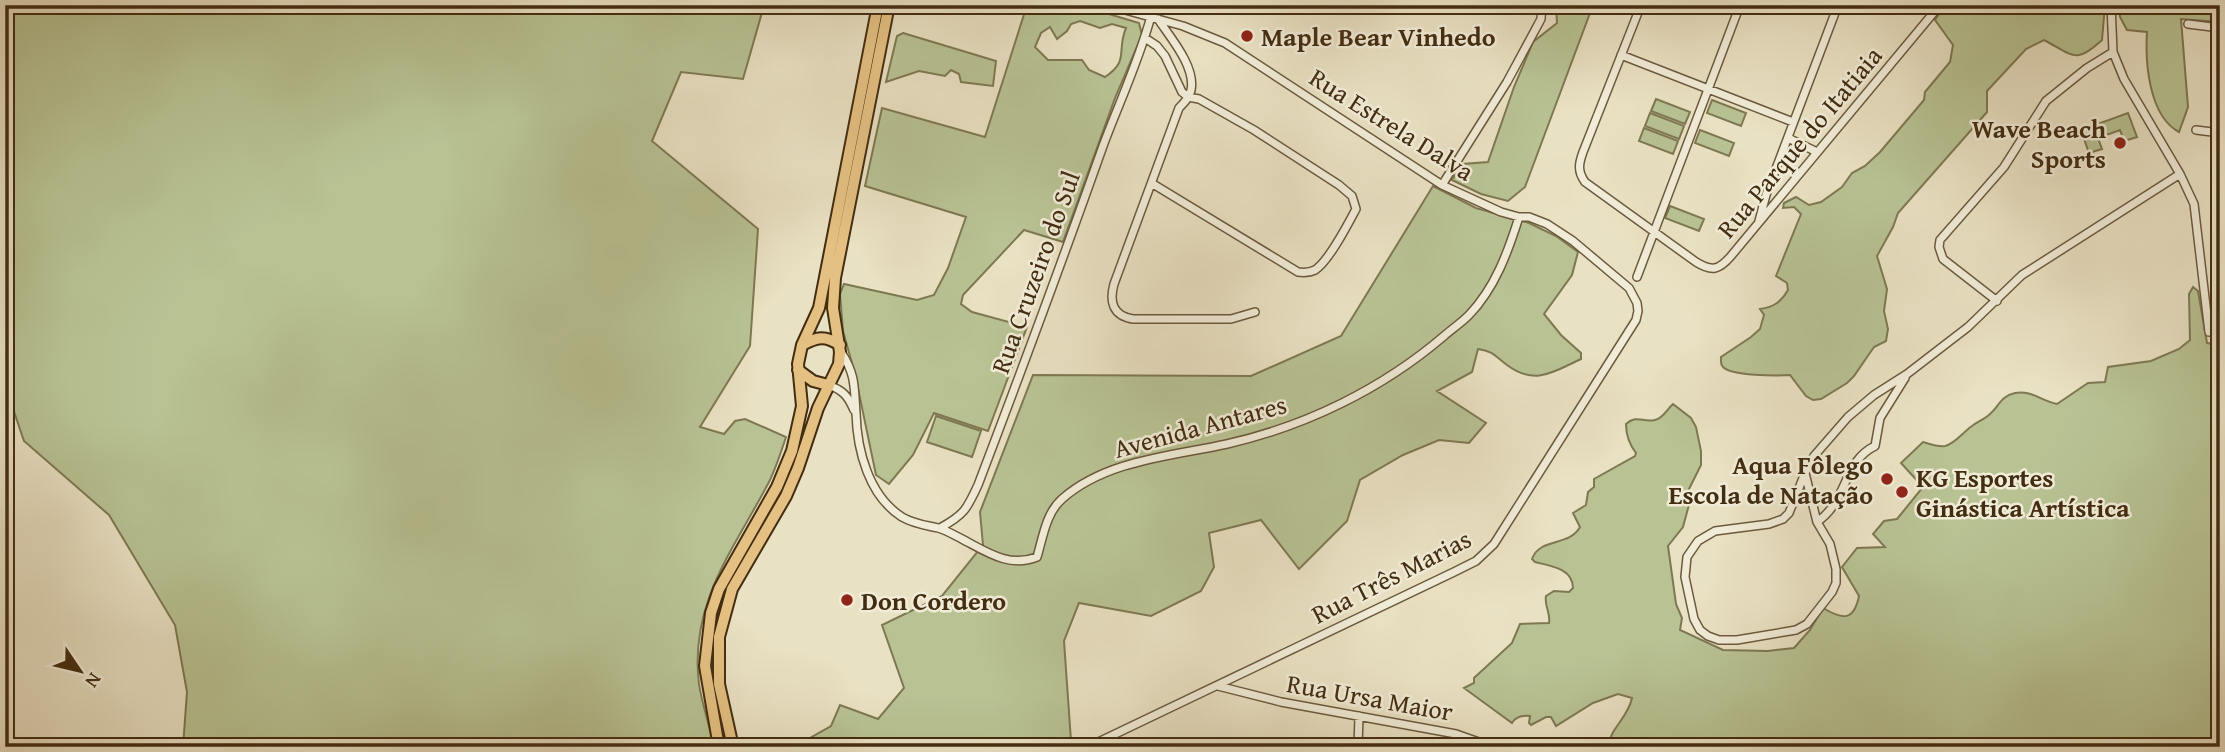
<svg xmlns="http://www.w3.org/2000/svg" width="2225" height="752" font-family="'Gentium Book Plus',serif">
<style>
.green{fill:#b8c293;stroke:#7e7852;stroke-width:2;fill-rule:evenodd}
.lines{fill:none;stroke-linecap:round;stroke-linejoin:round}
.street-casing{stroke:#6c5a3e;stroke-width:10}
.primary-casing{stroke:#432d11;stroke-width:14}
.street{stroke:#f1ecd8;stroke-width:7}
.primary{stroke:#e4c082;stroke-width:10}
.poi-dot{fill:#8f2418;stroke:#f1ecd8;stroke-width:2.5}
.labels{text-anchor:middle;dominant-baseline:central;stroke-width:5;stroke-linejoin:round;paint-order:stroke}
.poi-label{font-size:26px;font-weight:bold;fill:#432d11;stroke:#f1ecd8;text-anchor:start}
.street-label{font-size:26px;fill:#432d11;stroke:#f1ecd8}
</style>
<rect width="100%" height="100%" fill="#e9e1c3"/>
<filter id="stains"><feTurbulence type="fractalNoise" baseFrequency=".00286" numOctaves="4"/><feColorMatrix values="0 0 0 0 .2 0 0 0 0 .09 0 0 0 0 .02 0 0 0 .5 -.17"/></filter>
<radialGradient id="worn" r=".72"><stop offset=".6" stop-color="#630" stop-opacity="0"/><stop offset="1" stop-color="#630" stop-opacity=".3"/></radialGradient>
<!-- green -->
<path class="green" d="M17,5h730l16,4 -20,70 -62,-7 -29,69 106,88 -8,117 -50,81 24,7 11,-13 10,-2 41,18c-5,15 -10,31 -17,45 -35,67 -80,121 -70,202 3,21 11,42 15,63h-531l4,-55 -12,-67 -66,-110 -85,-74 -19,-56v-344z
M1027,5h52l60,18 3,12 -27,63 -52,144 -39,-12 -61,65 -2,9 11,8 55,15 -39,104 -54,-18 -21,42 -24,29 -13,-9 -21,-101 -12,-43 -3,-37 4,-10 73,16 17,-5 14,-27 18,-51 -101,-31 17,-78 103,29zM1080,21l20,7 12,-4 14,4c-10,24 4,32 -21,49l-16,-7 -7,-10h-34l-13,-13 6,-14 9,-6 7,12 10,-8 4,-7z
M1556,5h37l-68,182 -17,14 -27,-7 -29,-14 10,-16 26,-2 26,-75 19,-45 24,-19z
M1945,5h160l-3,35c-27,25 -29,15 -58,0l-18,9 -39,42v21l-89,101 -5,14 -16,29 10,33 -3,22 4,18 -2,12 -12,6 -20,29 -7,7 -26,16 -8,1 -7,-4 -16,-21c-13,1 -59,1 -67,-8 -3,-3 -2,-6 -2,-10l30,-20 9,-8 4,-14 -4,-6c14,-2 21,-7 28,-19l-1,-7 -11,-7 25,-62 -7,-7 -11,1 1,-5 12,-6 13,8 12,-3 21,-15 10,-14 13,-7 15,-14 44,-52 1,-8 25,-30 3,-17 -18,-25z
M2119,5h101v17l-39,-3 7,88 -9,25c-30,-16 -34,-69 -32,-100l-20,-2 -7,-13z
M903,33l93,28 -3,25 -32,-4 -2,-8 -8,-4 -6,6 -26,-5 -33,11 11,-46z
M1656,99l34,13 -5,12 -34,-13z
M1712,100l34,13 -5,13 -34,-13z
M1650,113l34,13 -5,13 -34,-13z
M2128,113l9,24 -13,4 -4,-11 -22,8 4,11 -13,4 -8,-23z
M1644,128l34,13 -5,13 -34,-13z
M1700,130l34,13 -5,13 -34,-13z
M1433,186l43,22 53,15 27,13 22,16 -6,23 -28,39 17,21 20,18v6c-28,13 -46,27 -74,6 -12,-9 -14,-14 -29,-16l-6,23 -35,19 49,32 -17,20 -30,-3 -36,15 -43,25 -13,41 -48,48 -38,-49 -52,13 5,34 -13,24 -50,25 -72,-13 -15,38 7,100 -13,6h-264l37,-21 9,-21 38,14 26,-31 -22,-63 60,-29 41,-51 -3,-33 53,-137 218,1 90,-40z
M1670,206l34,13 -5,12 -34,-13z
M2193,287l5,4 9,52 13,2v402h-612c2,-19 20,-29 24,-49l-14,-4 -25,9 -37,23 -5,-9h-5l-15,8 -2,-2 1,-7c-8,-1 -14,0 -18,7l-48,-35 10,-5v-5l38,-35 8,-19 29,-1c2,-10 -5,-17 -3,-27l8,-5 15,1 4,-4c0,-20 -23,-22 -38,-26l-3,-3c8,-22 37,-12 48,-32l-7,-14 13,-8 2,-13 6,-5v-8l41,-23 1,-3c-7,-9 -10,-17 -10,-29 11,-10 17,-1 29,-4 9,-2 12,-11 18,-16l18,14 5,9 5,24v14l-13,26 2,10 -7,26 -15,19 8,58 6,14 -2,12 43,20 45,1 26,-3 16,-18 13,-22c20,12 31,13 36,-12l-17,-29 15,-19 28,-1 -12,-13 11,-13 13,-2 26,-32 -22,-24 22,-21c7,2 14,5 22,4 10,-2 18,-14 27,-20 5,-4 13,-7 18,-12 9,-8 11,-18 25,-21 17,-3 26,8 42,11l31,-21 17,-1 3,-15 43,-6 28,-12 11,-9 -1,-46z
M936,416l45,15 -9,26 -45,-15z"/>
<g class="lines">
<defs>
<path id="street" d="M1641,5l-58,147c-4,11 -6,19 2,30l111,80c16,10 23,8 35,-6l209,-251
M2111,5l2,47 11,27 56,95 14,30 15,128
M1158,19c12,18 38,48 33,71 -1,7 -7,13 -12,18l-65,176c-5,18 -1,32 19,35h98l24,-7
M2188,24l32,4
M1145,38l12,8 8,10 17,36 6,5 11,2 55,31 85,55 13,11 4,13c-8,15 -27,52 -41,61 -6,3 -10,3 -17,2l-145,-88
M1621,55l172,67
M2196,130l24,3
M1788,138l29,14
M1442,185l65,-103 34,-63 1,-14
M1759,221l7,-26 72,-190
M1637,277l103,-272
M1997,301l-54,-42 -4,-12 1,-7 64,-73 42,-66 41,-33 26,-16
M841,352c15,23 13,35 15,61 1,38 13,83 46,104 12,7 23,8 36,11 8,2 16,7 24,11 25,13 47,29 75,18 6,-20 9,-44 25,-58 44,-39 110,-43 165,-55 79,-18 155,-55 217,-108 8,-7 17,-13 25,-21 26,-27 39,-63 50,-98
M828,385c15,5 20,11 26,25
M1805,473l12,49 13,22 6,25v14l-4,9 -25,32 -11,6 -59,10h-18l-11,-4 -8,-6 -6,-11 -9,-42 2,-20 11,-16 17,-10 54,-7 14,-5 6,-6 16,-40 9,-17 34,-39 26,-22 33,-21 61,-47 54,-52 158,-101
M1817,522c31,-21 26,-61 58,-76l5,-28 25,-40
M940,528c24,-13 27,-19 38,-43 43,-113 85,-226 125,-339 16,-43 36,-85 48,-130
M1218,686l63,16 175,32 37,13
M1088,747l366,-175 22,-11 18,-17 142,-224 2,-9 -1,-8 -8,-15 -56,-47 -26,-17 -18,-7h-10l-18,-5 -59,-27 -217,-142 -42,-17 -76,-21
M1358,747l1,-31"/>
<path id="primary" d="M802,345c15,-8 23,-10 38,0
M798,370l15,11 15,4
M719,747l-14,-81 6,-53 8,-24 58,-102 15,-36 10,-45 -4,-42 4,-19 17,-37 59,-303
M733,747l-14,-63v-47l13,-48 54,-93 12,-28 20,-60 21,-44 1,-12 -7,-44 2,-30 54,-273"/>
</defs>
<!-- street casing -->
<use href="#street" class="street-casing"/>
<!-- primary casing -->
<use href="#primary" class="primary-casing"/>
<!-- street -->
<use href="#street" class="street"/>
<!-- primary -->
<use href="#primary" class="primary"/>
</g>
<!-- markers -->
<g class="poi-dot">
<circle cx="1247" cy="36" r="7"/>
<circle cx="2120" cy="143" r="7"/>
<circle cx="1887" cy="479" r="7"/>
<circle cx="1902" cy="492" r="7"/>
<circle cx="847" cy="600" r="7"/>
</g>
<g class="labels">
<!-- poi labels -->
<g class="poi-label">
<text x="1261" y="36">Maple Bear Vinhedo</text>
<text x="2106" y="128" text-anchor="end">Wave Beach<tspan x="2106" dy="30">Sports</tspan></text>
<text x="1873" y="464" text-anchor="end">Aqua Fôlego<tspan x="1873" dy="30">Escola de Natação</tspan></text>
<text x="1916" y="477">KG Esportes<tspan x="1916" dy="30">Ginástica Artística</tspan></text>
<text x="861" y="600">Don Cordero</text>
</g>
<!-- street labels -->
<g class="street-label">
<text transform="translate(1392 124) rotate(32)">Rua Estrela Dalva</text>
<text transform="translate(1799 142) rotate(-50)">Rua Parque do Itatiaia</text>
<text transform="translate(1035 272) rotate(-70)">Rua Cruzeiro do Sul</text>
<text transform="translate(1200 426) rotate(-15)">Avenida Antares</text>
<text transform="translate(1391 576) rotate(-27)">Rua Três Marias</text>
<text transform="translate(1370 697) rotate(10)">Rua Ursa Maior</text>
</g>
</g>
<!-- margin -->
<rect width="2225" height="752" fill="none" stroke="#e9e1c3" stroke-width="28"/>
<rect x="7" y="7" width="2211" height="738" fill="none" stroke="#432d11" stroke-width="3.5"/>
<rect x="14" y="14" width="2197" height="724" fill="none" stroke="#432d11" stroke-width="2"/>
<!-- north arrow -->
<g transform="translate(80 671) rotate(125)" stroke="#f1ecd8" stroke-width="5" paint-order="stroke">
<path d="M0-5L12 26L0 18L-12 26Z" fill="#432d11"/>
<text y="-10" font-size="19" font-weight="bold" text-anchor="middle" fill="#432d11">N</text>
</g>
<rect width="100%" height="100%" filter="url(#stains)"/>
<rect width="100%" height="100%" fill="url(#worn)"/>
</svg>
